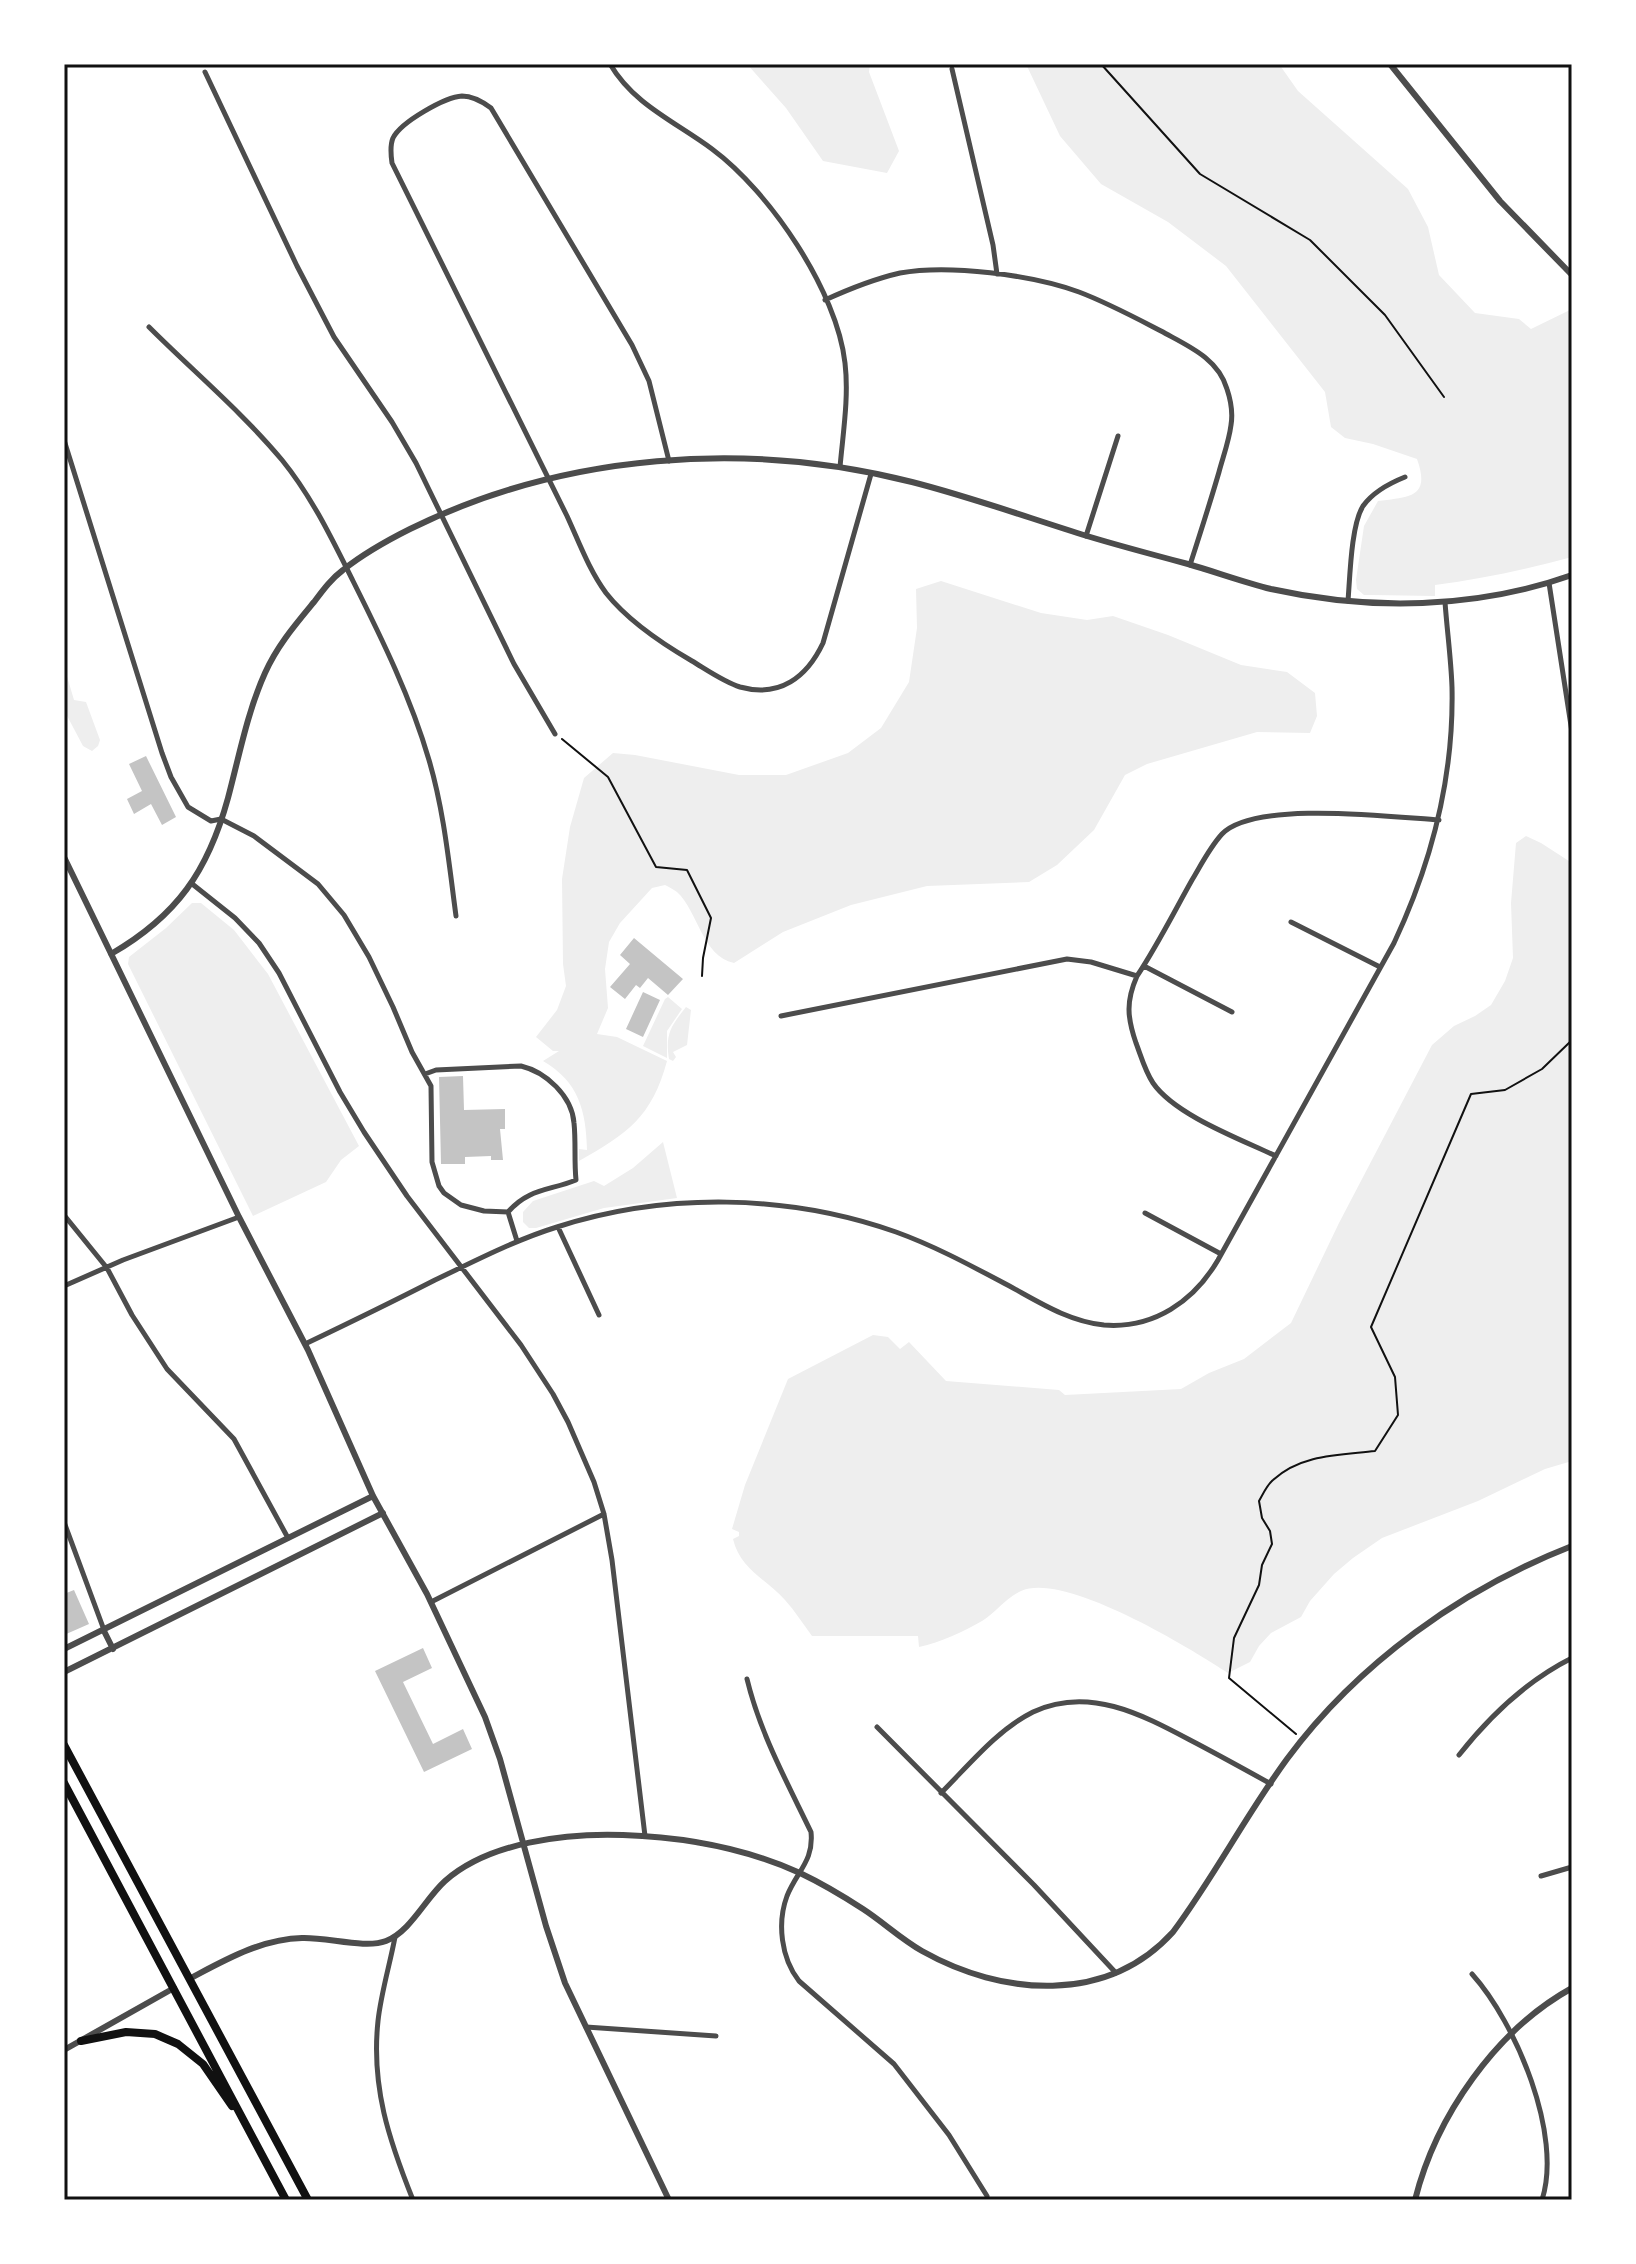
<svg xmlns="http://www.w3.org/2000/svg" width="1636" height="2264" font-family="'Roboto Condensed',sans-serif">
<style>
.green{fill:#eee}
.building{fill:#c4c4c4}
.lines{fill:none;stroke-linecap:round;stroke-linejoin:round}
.path{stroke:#111;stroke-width:2}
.minor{stroke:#4c4c4c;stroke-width:5}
.tertiary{stroke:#4c4c4c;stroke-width:6}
.trunk{stroke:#111;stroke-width:8}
.neatline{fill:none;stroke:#111;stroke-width:3}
</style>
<rect width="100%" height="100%" fill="#fff"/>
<!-- green -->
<path class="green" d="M747,64h123l-1,8 30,79 -12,22 -64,-12 -37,-53z
M1026,64h253l19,27 110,98 20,38 11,48 36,38 44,6 12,10 41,-20v248c-45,12 -90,22 -137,28v11l-63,-1h-8l-7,-6 -1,-9 8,-54 14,-25c31,-4 53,-3 39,-42l-44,-15 -28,-6 -14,-11 -6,-35 -99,-126 -58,-44 -67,-38 -41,-48z
M941,581l100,32 46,7 26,-4 55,19 73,30 46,7 28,21 2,23 -7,17 -53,-1 -110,32 -22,11 -31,55 -37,35 -28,17 -102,4 -76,19 -68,27 -49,31c-32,-7 -36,-52 -57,-71 -4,-3 -8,-5 -12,-7l-13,3 -32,35 -11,19 -4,27 3,39 -11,26 20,3 50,24c-15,56 -40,73 -88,100v-12l8,1c-1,-39 -8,-68 -44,-89l16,-10h-6l-17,-14 21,-27 9,-24 -3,-22 -1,-85 8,-52 14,-49 29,-25 22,2 104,20h47l62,-22 33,-25 28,-46 8,-54 -1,-39z
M64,666l10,34 12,2 14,38 -2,6 -6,5 -9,-5 -19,-36z
M1526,836l15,7 31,20v598l-27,8 -67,32 -96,37 -29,20 -19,16 -24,27 -9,16 -30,16 -12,13 -9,16 -22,11c-38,-25 -164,-102 -207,-82 -15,7 -26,22 -39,30 -19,11 -41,21 -63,26l-1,-11h-106c-9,-12 -17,-25 -27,-36 -19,-21 -45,-31 -52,-61l6,-3v-4l-7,-3 13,-44 43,-106 85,-44 15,2 12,12 9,-7 37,39 113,9 6,5 116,-6 28,-16 35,-14 47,-36 48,-100 93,-178 22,-19 21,-10 16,-11 14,-24 8,-23 -2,-55 5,-60z
M192,903h9l33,27 34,44 91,172 -18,14 -15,22 -73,34 -125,-252 1,-7 37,-29z
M668,997l14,12 -15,22v27l-24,-12 22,-47z
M686,1007l5,3 -4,35 -14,7 3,5 -3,4 -4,-2c-4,-25 2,-33 17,-52z
M663,1142l14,56 -73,10 -68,20h-7l-6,-6v-10l10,-11 61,-20 10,5 29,-18z"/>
<!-- building -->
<path class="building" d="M146,756l30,61 -14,8 -11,-21 -17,10 -7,-15 15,-8 -13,-27z
M634,938l49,41 -15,16 -20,-17 -8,10 -4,-3 -11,14 -15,-12 20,-23 -10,-9z
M643,992l17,8 -17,37 -17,-8z
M463,1076l1,34 41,-1v20h-5l3,31h-12v-4l-26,1v7h-24l-2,-87z
M74,1590l15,34 -25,11v-41z
M423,1648l9,20 -29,14 30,62 30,-15 9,20 -48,23 -49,-101z"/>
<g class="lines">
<!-- path -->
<path class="path" d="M1101,64l99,110 110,66 75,75 59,82
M562,739l46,38 48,90 31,3 24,48 -8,40 -1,18
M1296,1734l-67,-56 5,-40 25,-53 3,-20 10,-21 -2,-13 -8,-13 -3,-17c4,-7 8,-16 14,-21 28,-26 67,-25 102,-29l23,-36 -3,-38 -24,-50 100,-233 34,-4 37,-21 30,-29"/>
<!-- minor -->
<path class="minor" d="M610,64c24,41 66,58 102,85 58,43 125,142 133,214 4,34 -2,70 -5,104
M952,69l41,176 4,29
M205,72l92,194 37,71 58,85 24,41 98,201 41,70
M825,300c24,-11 49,-21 75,-27 49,-9 132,2 179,19 29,11 55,25 82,39 27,15 57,27 66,58 4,12 6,24 4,36 -2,16 -8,32 -12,47 -9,31 -19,62 -29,93
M149,327c44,44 93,85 133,133 30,37 50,79 71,121 29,58 58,117 76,179 15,51 20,104 27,156
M64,440l98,313 9,24 17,30 23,14 10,-2 33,17 64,48 26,31 25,42 24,50 19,45 19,34 1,76 7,24 5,7 17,12 23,6 24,1
M669,461l-20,-80 -17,-36 -141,-237c-8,-6 -18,-12 -29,-12 -17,1 -61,26 -69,42 -3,7 -2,18 -1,25l175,353c12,26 22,54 39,77 22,28 55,50 86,68 15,9 32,21 48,26 40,11 67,-10 83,-44l48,-169
M1086,536l32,-100
M1549,583l23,149
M1348,601c2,-24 3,-76 15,-95 10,-14 27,-23 42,-29
M191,883l44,35 24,25 20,30 61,119 24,40 43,64 114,149 32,49 15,28 26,60 10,32 8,46 33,276
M1291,922l89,45
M1144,966l88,46
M781,1016l286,-57 24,3 46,14
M425,1074l11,-4 85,-4c25,6 51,30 53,57 2,19 0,38 2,57 -27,11 -47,8 -68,32l9,29
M1276,1156c-36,-17 -101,-41 -123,-73 -8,-12 -12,-27 -17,-40 -9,-26 -10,-42 1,-67 20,-30 37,-64 55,-96 9,-15 18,-33 30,-46 32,-34 171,-17 217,-14
M1145,1213l76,41
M64,1215l43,53 25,47 35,54 67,70 54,99
M558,1227l41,88
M64,1286l59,-26 116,-43
M305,1344c44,-21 87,-42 130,-64 40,-19 80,-40 122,-53 109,-35 231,-33 339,5 36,13 70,31 104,49 33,17 65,40 104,44 50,4 90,-24 114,-65l176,-317c38,-81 60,-166 58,-256 -1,-28 -5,-57 -7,-85
M64,1522l40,108
M431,1602l173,-88
M747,1679c13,54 40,103 64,153 3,29 -14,39 -24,64 -10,27 -6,62 12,85l95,83 55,71 38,61
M877,1727l157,158 82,88
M1459,1755c30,-38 69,-75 113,-97
M941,1793c28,-28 56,-63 92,-81 55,-26 108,2 157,28 27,14 54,29 81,44
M1541,1876l31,-9
M395,1937c-5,27 -14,56 -17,84 -7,66 11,119 35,179
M1472,1974c44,49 91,161 70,226
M586,2027l130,9"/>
<!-- tertiary -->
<path class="tertiary" d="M1390,64l110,137 72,74
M64,857l175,360 69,133 65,146 54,98 58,123 15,42 46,167 19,57 104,217
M111,954c66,-38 97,-83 117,-156 11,-41 19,-85 37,-125 12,-27 30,-48 49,-71 9,-12 17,-23 29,-32 20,-16 45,-30 67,-41 154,-76 337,-89 502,-47 59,15 117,36 175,54 33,10 67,19 101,28 28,8 55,18 83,25 99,22 205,20 301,-14
M104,1631l9,18
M64,1649l309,-153
M64,1672l319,-159
M189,1979c36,-19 72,-40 113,-41 25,-1 63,11 84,3 25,-10 39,-42 59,-60 44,-39 121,-48 178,-46 60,2 122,13 177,38 21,10 43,23 63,36 20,13 38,30 59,42 80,45 185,54 251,-19 41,-55 73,-117 114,-173 71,-96 175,-170 285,-213
M64,2050l110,-62
M1415,2200c21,-84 81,-170 157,-212"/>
<!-- trunk -->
<path class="trunk" d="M64,1745l244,455
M64,1783l222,417
M81,2041l45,-9 29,2 23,10 25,20 29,42"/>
</g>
<!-- border -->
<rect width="1636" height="2264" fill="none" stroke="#ffffff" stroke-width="132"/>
<rect x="66" y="66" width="1504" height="2132" class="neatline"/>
</svg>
